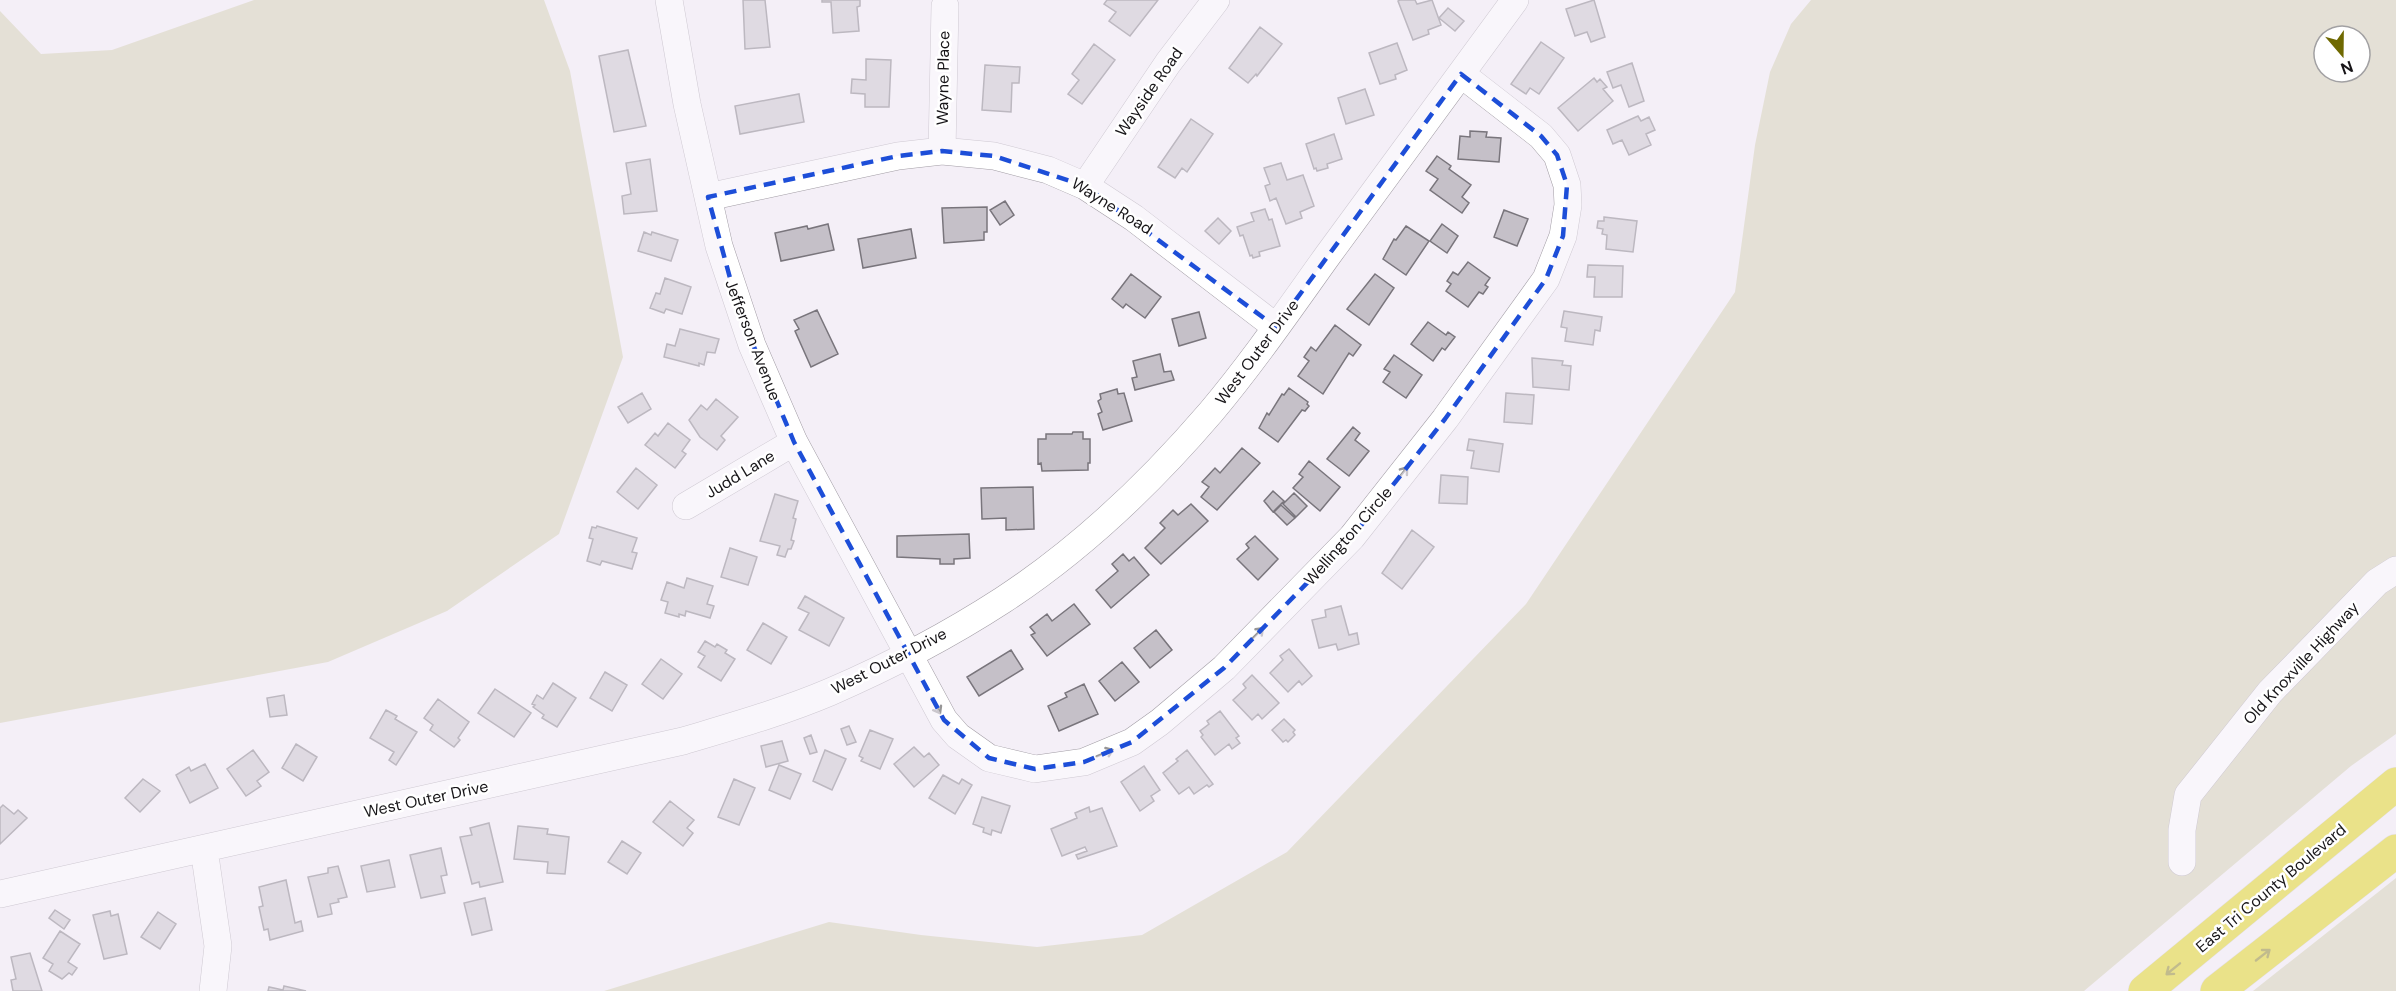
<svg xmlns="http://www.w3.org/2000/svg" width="2396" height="991" font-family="'DM Sans',sans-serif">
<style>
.green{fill:#d1cfae;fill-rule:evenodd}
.building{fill:#c5c0c8;stroke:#79757c;stroke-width:1.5}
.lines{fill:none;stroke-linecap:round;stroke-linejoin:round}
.minor-casing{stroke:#a29da5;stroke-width:28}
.highway-casing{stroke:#d1d0d1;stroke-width:34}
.minor{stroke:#fff;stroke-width:27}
.highway{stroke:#ded203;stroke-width:33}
.oneway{stroke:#979697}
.oneway2{stroke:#847d0c}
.marked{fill:none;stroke:#1d4ed8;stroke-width:4.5;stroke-dasharray:12 8;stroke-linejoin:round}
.labels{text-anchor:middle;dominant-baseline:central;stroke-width:5;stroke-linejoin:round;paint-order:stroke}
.street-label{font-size:16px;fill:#171518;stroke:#fff}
</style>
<rect width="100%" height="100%" fill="#f4eff7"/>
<!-- green -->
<path class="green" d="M254,0h290l26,71 53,286 -64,177 -112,77 -119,51 -328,61v-712l41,43 71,-4z
M1811,0h585v734l-45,32 -267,225h-1480l225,-69 92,13 116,12 105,-12 145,-83 239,-248 209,-312 20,-147 15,-73 21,-48zM2324,36h36v36h-36z
M2396,878v113h-143z"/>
<!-- building -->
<path class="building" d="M743,0h22l5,47 -25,2z
M822,0h38v6l-3,1 2,24 -26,2 -2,-31h-9z
M1107,0h51l-28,36 -21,-15 7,-9 -12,-8z
M1400,0h15l2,4 15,-4 9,25 -13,5 1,4 -16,6 -15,-39z
M1594,0l11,37 -14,5 -4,-10 -12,4 -9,-27z
M1448,8l16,13 -9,10 -16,-13z
M1260,27l22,17 -25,32 -1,-2 -8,9 -19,-15z
M1541,42l23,16 -25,36 -9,-6 -4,6 -15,-10z
M1397,43l10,27 -12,5 1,4 -16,5 -11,-31z
M1094,44l21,16 -33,44 -14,-10 11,-14 -7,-6z
M628,50l18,76 -32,6 -15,-76z
M866,59l25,1 -2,47h-24v-13l-14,-1 1,-14 14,1z
M1632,63l12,38 -15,6 -8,-22 -8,3 -6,-16z
M985,65l35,2 -1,16h-7l-1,29 -29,-2z
M1594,78l3,4 3,-3 7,8 -4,2 10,12 -35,30 -20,-23z
M1365,89l9,26 -28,9 -8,-26z
M799,94l5,28 -64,12 -5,-28z
M1638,116l3,5 8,-4 6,13 -9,4 5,11 -22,10 -7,-15 -9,4 -6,-14z
M1191,119l22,15 -26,38 -5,-4 -7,10 -17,-11z
M1470,131l17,1 -1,5 15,1 -2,24 -41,-3 2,-23 10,1z
M1334,134l8,25 -15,5 1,4 -11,3 -1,-3 -2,1 -8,-25z
M1437,156l14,10 -2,3 22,16 -9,12 7,6 -7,10 -32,-23 8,-11 -12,-8z
M650,159l7,52 -33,3 -2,-18 9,-2 -5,-31z
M1281,163l6,17 16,-5 11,31 -14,6 2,6 -16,6 -10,-26 -6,3 -5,-15 5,-2 -6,-16z
M1005,201l9,14 -14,10 -10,-15z
M987,207v25h-3v8l-40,3 -2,-35z
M1265,209l4,11 3,-1 8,27 -21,6 1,4 -7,2 -1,-3 -2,1 -7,-21 -3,1 -3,-9 17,-6 -3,-8z
M1504,210l24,9 -11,27 -23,-9z
M1604,217l33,4 -4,31 -27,-3 1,-14 -5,-1 1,-5 -6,-1 1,-7h6z
M1218,218l13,13 -12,13 -14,-13z
M828,224l6,26 -53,11 -6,-28 32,-7 1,3z
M1442,224l16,12 -11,17 -17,-12z
M1406,226l23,15 -23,34 -23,-16 11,-20 2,1z
M911,229l5,29 -53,10 -5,-29z
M644,232l7,3 1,-3 26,8 -7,21 -33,-10z
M1468,262l22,16 -5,7 3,2 -5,7 -4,-2 -11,15 -22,-16 5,-7 -4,-3 6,-9 5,3z
M1588,265l35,1 -1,31h-28l1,-20h-8z
M1131,274l30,23 -16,21 -19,-14 -3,4 -11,-9z
M1375,274l19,14 -25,37 -22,-16z
M665,278l26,9 -9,27 -16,-5 -2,4 -14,-5 6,-15 4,1z
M817,310l21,44 -27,13 -16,-36 4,-2 -5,-9z
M1564,311l38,6 -2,14 -5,-1 -2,15 -28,-4 2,-13 -6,-1z
M1199,312l7,26 -27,8 -7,-27z
M1428,322l18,13 2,-3 7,5 -10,13 -3,-2 -9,13 -22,-17z
M1335,325l26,20 -8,11 -4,-3 -26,41 -25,-18 11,-15 -5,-4 7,-10 5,4z
M680,329l39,10 -4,14 -8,-1 -3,13 -5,-2v3l-35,-9 3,-13 8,2z
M1160,354l4,18 7,-1 3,9 -39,10 -3,-12 5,-1 -4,-16z
M1394,355l28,20 -16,23 -23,-16 7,-10 -6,-3z
M1532,358l31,3 -1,4 9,1 -2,24 -36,-3z
M1289,388l19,14 -1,2 2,2 -4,5 -3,-1 -24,32 -19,-14 8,-15 2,2 13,-21 2,1z
M1117,389l1,5 6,-1 8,28 -29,9 -5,-16 4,-2 -4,-11 3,-2 -1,-5z
M642,393l9,16 -23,14 -10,-16z
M1506,393l28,2 -2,29 -28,-2z
M716,399l22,18 -17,19 4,4 -8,10 -17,-13 -11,-17 12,-15 6,5z
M668,423l22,17 -8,11 4,3 -11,14 -30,-23 10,-12 3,3z
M1353,427l7,6 -5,7 14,11 -20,25 -22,-17z
M1073,432h10v7h7v24h-2v7l-46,1 -1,-8 -3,1v-25h8v-5h26z
M1469,439l34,5 -4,28 -28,-4 3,-17 -7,-1z
M1242,448l18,15 -43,47 -16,-13 8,-10 -7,-5 13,-14 5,5z
M1309,461l31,26 -20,24 -27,-23 10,-11 -4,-3z
M636,468l21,17 -19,24 -21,-17z
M1441,475l27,2 -1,27 -28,-1z
M1033,487l1,42 -28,1v-12l-24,1 -1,-31z
M1273,491l11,10 -11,11 -9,-11z
M1294,493l13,13 -11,11 -13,-13z
M775,494l23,7 -5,17 3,1 -5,21 3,1 -3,8h-3l-3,8 -8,-2 3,-9 -20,-5z
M1191,504l17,17 -47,43 -16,-16 20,-20 -5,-5 13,-13 5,5z
M1281,505l14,13 -8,7 -13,-13z
M597,526l40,12 -5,14 5,1 -5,16 -30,-8 -2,4 -13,-4 6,-22 -4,-1 3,-11 4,1z
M1412,530l22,17 -32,42 -20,-16z
M969,534l1,24 -16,1v5h-14v-5l-43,-2v-21z
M1255,536l23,23 -20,21 -21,-21 12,-11 -3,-4z
M730,548l27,9 -9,28 -27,-8z
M1123,554l6,7 5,-4 15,18 -38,33 -15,-18 22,-19 -6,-7z
M687,578l26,8 -6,18 7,2 -4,12 -24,-7 -1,5 -6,-2v3l-14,-4 3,-11 -7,-2 6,-18 17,6z
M805,596l39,22 -15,28 -30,-16 10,-17 -11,-5z
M1074,604l16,20 -43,32 -16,-21 4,-2 -5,-6 17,-13 5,7z
M1341,606l8,29 8,-2 2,11 -21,6 -2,-6 -17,4 -7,-28 14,-3 -1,-7z
M763,623l24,14 -16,27 -24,-14z
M1156,630l16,20 -22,18 -16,-20z
M705,641l10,6 2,-3 10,6 -2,3 10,6 -14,22 -23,-14 7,-11 -7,-4z
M1289,649l23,27 -10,9 -3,-4 -11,11 -18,-19 13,-13 -3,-4z
M1011,650l12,19 -44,27 -12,-19z
M661,659l21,15 -19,25 -21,-15z
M1122,662l17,20 -24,19 -16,-20z
M605,672l22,13 -15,26 -22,-13z
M1252,675l27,28 -17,16 -4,-5 -6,6 -19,-20 13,-12 -3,-4z
M553,683l23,15 -19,29 -15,-9 2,-3 -11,-8 2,-2 -3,-1 5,-9 6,4z
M1084,684l14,30 -39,17 -11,-25 19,-9 -2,-4z
M495,689l36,24 -17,24 -36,-24z
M284,695l3,20 -17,2 -3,-19z
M438,699l31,23 -11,16 2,2 -6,7 -24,-17 3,-5 -9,-7z
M386,710l11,6 -2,3 22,13 -21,33 -7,-5 5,-8 -24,-14z
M1220,711l19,25 -3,2 4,5 -8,6 -3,-5 -14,11 -14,-18 2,-2 -3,-4 9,-7 -2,-3z
M1284,719l11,11 -2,2 2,3 -7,7 -2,-2 -3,2 -11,-12z
M849,726l7,16 -9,3 -6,-16z
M870,730l23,9 -13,30 -19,-8 2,-3 -4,-2z
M811,735l6,17 -7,2 -6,-16z
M782,741l6,20 -22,6 -5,-21z
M296,744l21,13 -14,24 -21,-13z
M914,747l10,10 5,-4 10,12 -25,22 -20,-23z
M253,750l16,22 -12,9 4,5 -15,10 -19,-27z
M825,750l21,9 -14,31 -19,-9z
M1187,750l26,34 -4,3 -2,-2 -13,9 -5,-7 -10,7 -16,-21 15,-12 -2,-2z
M205,764l13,24 -28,15 -14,-28 13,-8 2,4z
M779,765l22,9 -11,25 -21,-9z
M1144,766l16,24 -9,6 3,5 -14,10 -19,-29z
M943,775l16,9 3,-5 10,6 -17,29 -26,-16z
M143,779l17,12 -20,21 -15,-14z
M734,779l21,9 -16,37 -21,-8z
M982,797l28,9 -9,27 -9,-3 -1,5 -8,-3 1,-4 -11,-4z
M670,801l24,19 -7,8 6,5 -10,13 -30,-24z
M3,805l11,9 4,-4 9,8 -27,26v-36z
M1089,807l1,5 12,-4 15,38 -39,13 -2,-4 11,-4 -2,-4 -23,9 -11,-27 26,-11 -2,-5z
M489,823l14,59 -23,5 -1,-5 -7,2 -12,-47 12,-2 -2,-7z
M518,826l30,3 -1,5 22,3 -4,37 -18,-1 1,-11 -34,-3z
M622,841l19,12 -14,21 -19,-12z
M441,848l6,27 -6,1 4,17 -24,5 -11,-43z
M389,860l6,27 -28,5 -6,-26z
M338,866l9,31 -9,2 1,3 -9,2 2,10 -14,3 -10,-40 20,-4v-5z
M286,880l9,43 6,-2 2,10 -33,9 -2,-11 -4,1 -5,-23 4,-1 -4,-19z
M485,898l7,32 -20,5 -8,-32z
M55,910l15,10 -6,9 -15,-11z
M110,911l1,5 7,-2 9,40 -23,5 -11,-44z
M158,912l18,12 -16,25 -19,-12z
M60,931l20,13 -12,18 9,6 -5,7 -3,-2 -7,6 -13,-8 4,-7 -10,-6z
M30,953l12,38h-29l-2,-11 5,-1 -5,-22z
M284,986l22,5h-38l1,-4 14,3z"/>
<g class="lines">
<defs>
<path id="minor" d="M669,0l18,104 32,142 33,99 42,97 150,278 14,16 31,22 46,11 49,-7 48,-20 28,-20 64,-54 128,-131 93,-118 101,-140 17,-43 5,-31 -1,-20 -10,-30 -16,-19 -80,-62
M942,151l3,-145
M1085,186l83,-123 48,-63
M708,197l190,-41 44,-5 52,5 54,14 37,16 49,32 142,109
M686,506l108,-64
M204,849l14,97 -5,45
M2182,862v-32l6,-35 82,-103 107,-110 19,-12
M0,894l683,-153c50,-15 100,-29 147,-49 60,-26 119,-57 173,-92 78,-51 148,-118 208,-188 42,-50 79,-104 117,-157 62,-85 124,-170 187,-255"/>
<path id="highway" d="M2145,991l251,-207
M2217,991l179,-140"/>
</defs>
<!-- minor casing -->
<use href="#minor" class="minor-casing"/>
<!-- highway casing -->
<use href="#highway" class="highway-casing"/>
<!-- minor -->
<use href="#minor" class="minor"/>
<!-- highway -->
<use href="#highway" class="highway"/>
</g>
<!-- one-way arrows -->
<defs><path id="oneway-shaft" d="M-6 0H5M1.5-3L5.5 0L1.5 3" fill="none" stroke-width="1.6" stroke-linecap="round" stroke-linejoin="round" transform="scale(1.5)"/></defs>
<g class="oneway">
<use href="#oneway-shaft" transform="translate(1402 474) rotate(-52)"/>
<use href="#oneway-shaft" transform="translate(1257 634) rotate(-45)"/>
<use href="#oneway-shaft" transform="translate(936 706) rotate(61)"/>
<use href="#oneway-shaft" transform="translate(1105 753) rotate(-22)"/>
</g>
<g class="oneway2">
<use href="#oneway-shaft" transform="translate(2263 955) rotate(-38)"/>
<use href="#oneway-shaft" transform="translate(2173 969) rotate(141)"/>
</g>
<!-- marked area -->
<path d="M0 0H2396V991H0ZM1461,74l80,62 16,19 10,30 -4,51 -17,43 -101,140 -93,118 -128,131 -92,74 -48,20 -49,7 -46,-11 -45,-38 -150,-278 -55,-131 -31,-114 190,-41 44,-5 52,5 91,30 191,141z" fill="#f4eff7" fill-opacity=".55" fill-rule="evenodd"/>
<path class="marked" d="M1461,74l80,62 16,19 10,30 -4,51 -17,43 -101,140 -93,118 -128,131 -92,74 -48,20 -49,7 -46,-11 -45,-38 -150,-278 -55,-131 -31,-114 190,-41 44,-5 52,5 91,30 191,141z"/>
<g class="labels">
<!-- street labels -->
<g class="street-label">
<text transform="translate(943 78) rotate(-89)">Wayne Place</text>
<text transform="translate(1149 92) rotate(-55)">Wayside Road</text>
<text transform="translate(1112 206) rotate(32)">Wayne Road</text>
<text transform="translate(753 340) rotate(69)">Jefferson Avenue</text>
<text transform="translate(1257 352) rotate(-53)">West Outer Drive</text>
<text transform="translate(740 474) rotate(-31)">Judd Lane</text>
<text transform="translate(1348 536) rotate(-49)">Wellington Circle</text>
<text transform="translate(889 661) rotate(-27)">West Outer Drive</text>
<text transform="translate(2301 663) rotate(-47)">Old Knoxville Highway</text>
<text transform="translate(426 799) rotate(-12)">West Outer Drive</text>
<text transform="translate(2271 888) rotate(-40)">East Tri County Boulevard</text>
</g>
</g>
<!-- north arrow -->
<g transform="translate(2342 54) rotate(160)"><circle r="28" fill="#ffffff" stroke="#a2a1a3" stroke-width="1.5"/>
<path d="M0-4.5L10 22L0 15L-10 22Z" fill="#6f6901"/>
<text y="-9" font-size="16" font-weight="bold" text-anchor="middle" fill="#171518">N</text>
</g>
</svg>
